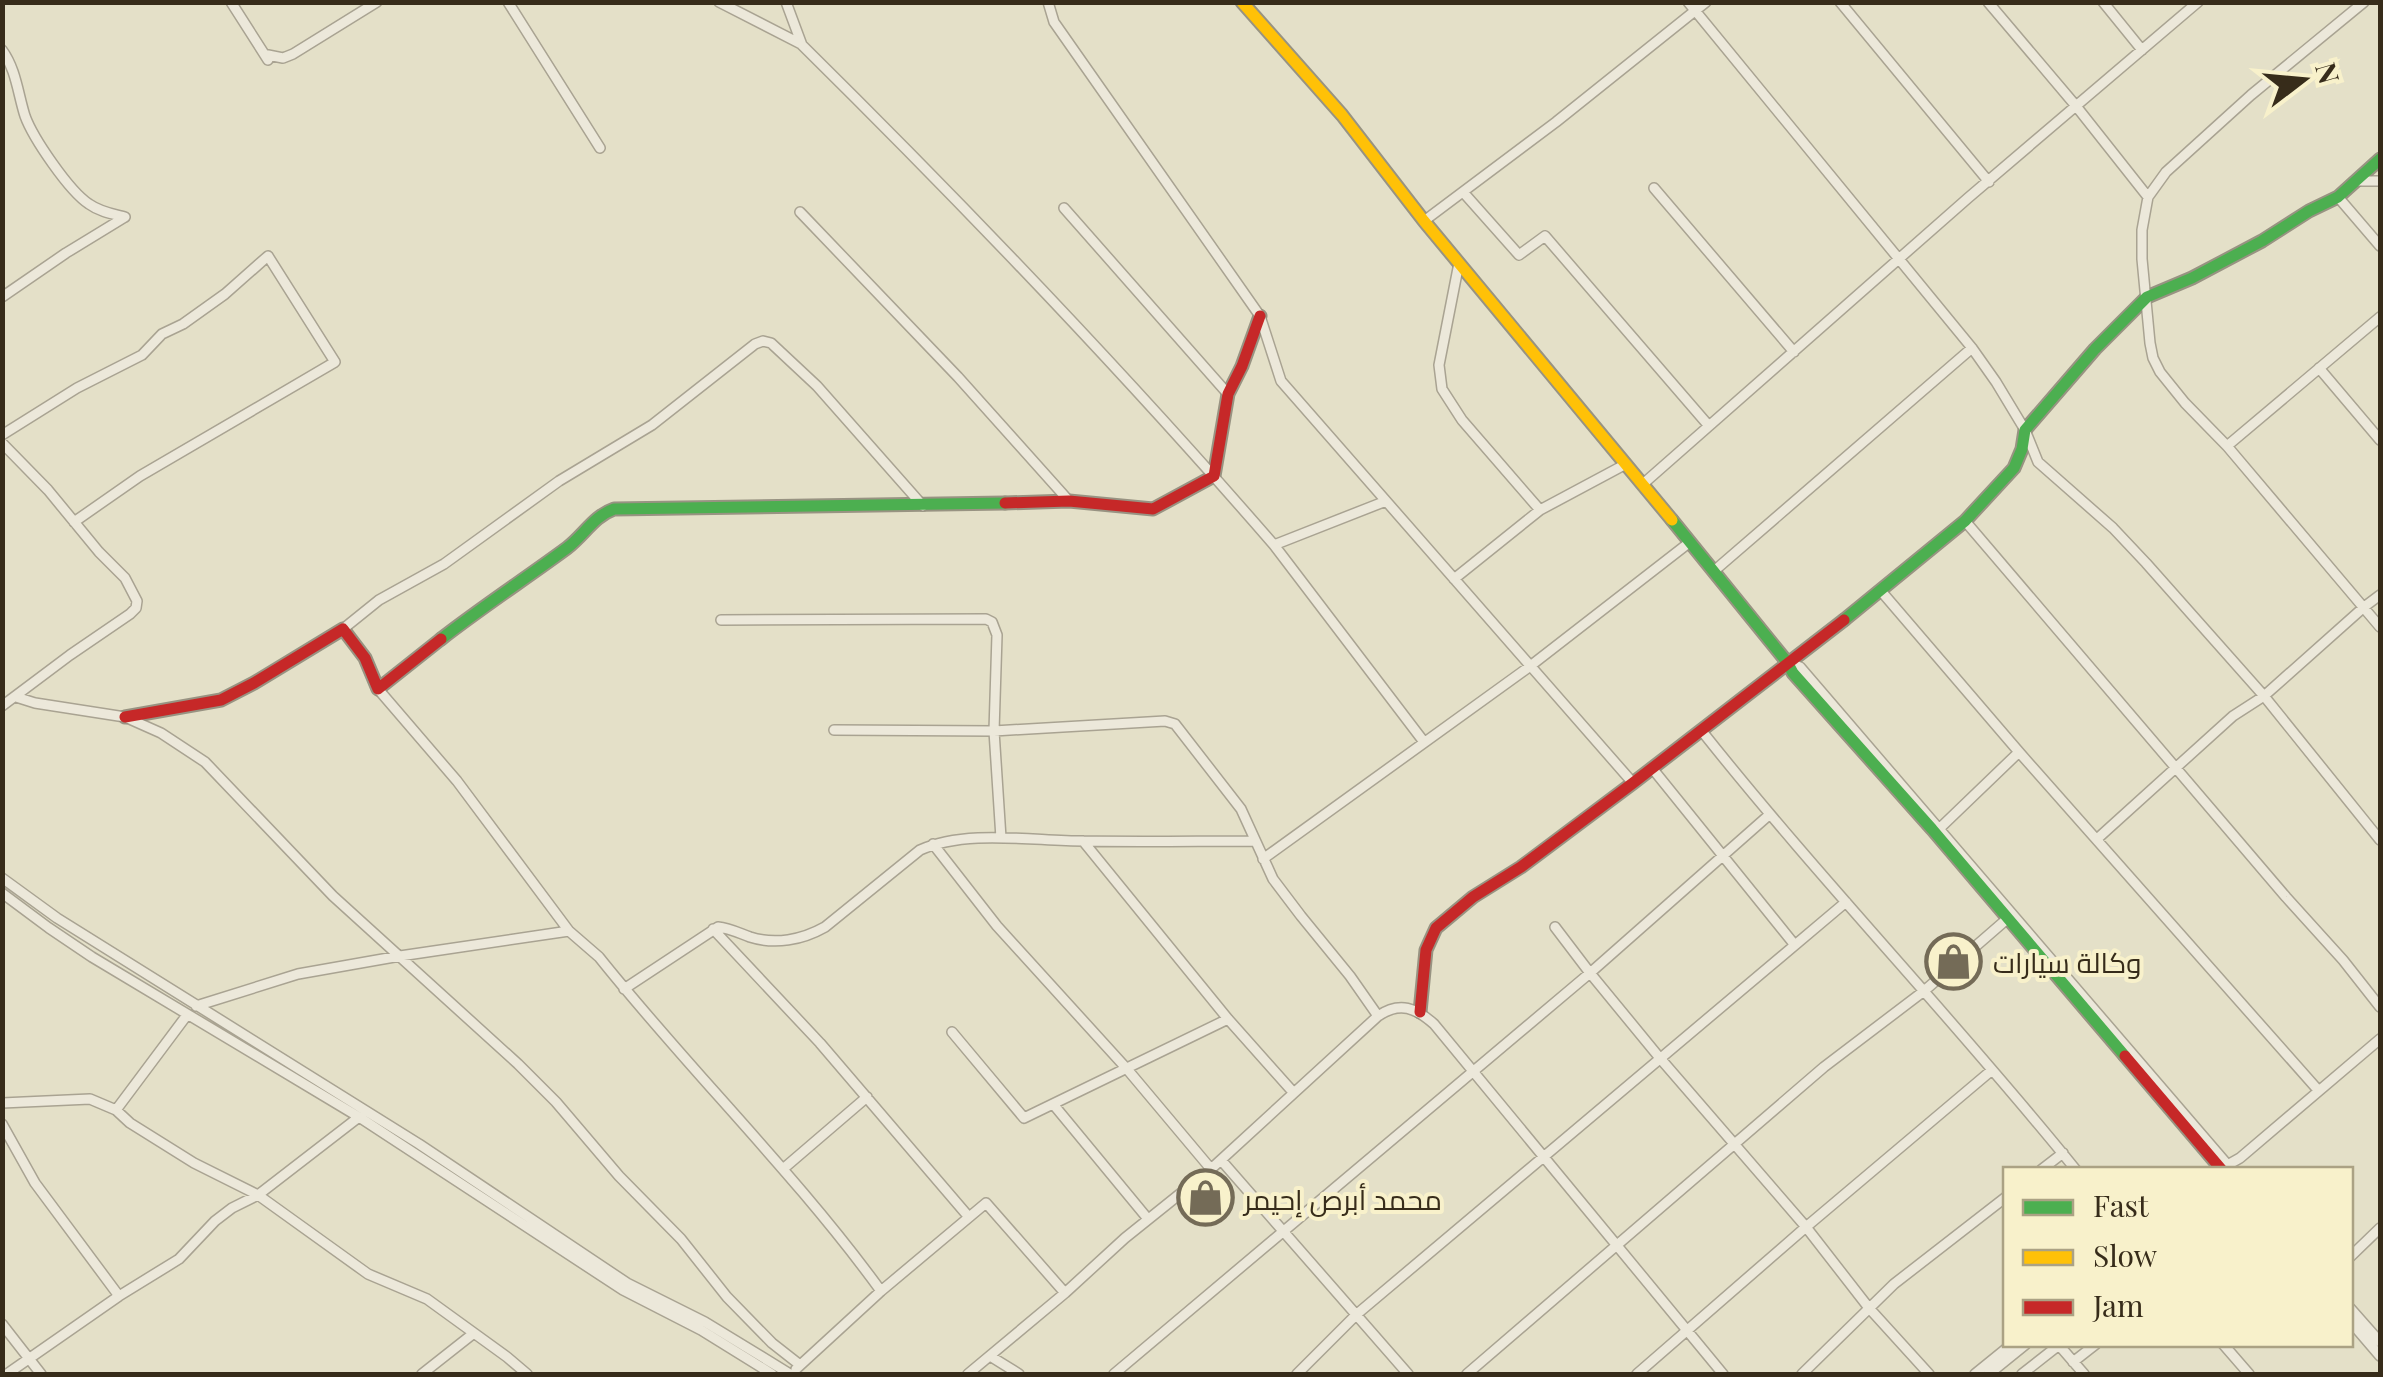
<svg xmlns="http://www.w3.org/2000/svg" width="2383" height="1377" font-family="'Playfair Display',Cairo,serif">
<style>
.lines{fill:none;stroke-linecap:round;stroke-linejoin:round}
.street-casing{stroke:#a9a392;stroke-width:12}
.fast-casing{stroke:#989382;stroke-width:15}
.slow-casing{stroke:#989382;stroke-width:15}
.jam-casing{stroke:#989382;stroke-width:15}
.street{stroke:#ece8da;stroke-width:9}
.fast{stroke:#4caf50;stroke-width:11}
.slow{stroke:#ffc107;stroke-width:11}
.jam{stroke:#c62828;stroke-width:11}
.labels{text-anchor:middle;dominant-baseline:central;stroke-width:8;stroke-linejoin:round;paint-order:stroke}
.poi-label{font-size:28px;fill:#372c1a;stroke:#f8f1cb;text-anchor:start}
</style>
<rect width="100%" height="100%" fill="#e4e0c8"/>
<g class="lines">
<defs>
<path id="street" d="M231,2l37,58v-5l15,3 10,-4 84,-52
M508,2l92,146
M719,2l82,42
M786,2l16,43c163,161 322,327 472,500l112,-44
M1048,2l6,20 206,294 21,65 352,402
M1688,2l284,346 24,34 29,48 13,32 75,66 33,35 118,133 116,144
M1840,2l149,180
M1988,2l88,104 72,91
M2103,2l39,48
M2364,2l-113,93 -85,77 -18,25 -6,33v29l8,84 3,15 7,14 25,31 42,43 153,181
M2,50c14,19 16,44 23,66 8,22 44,75 64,88 11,8 24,10 36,13
M2357,181h23
M1654,188l140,164
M1463,192l56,63 26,-19 164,190
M2338,197l42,49
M1064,208l164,186
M800,212l158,165 111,124
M1424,221l132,-99 150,-120
M1459,263l-20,102 3,24 20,31 78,90
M2,297l64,-44 59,-36
M2319,368l61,72
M2,435l75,-47 65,-33 20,-21 21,-10 42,-30 43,-38 67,106 -195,114 -66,46
M2,443l46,47 51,62 26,26 12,23 -1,7 -6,6 -60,41 -68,51
M2227,446l153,-129
M1643,484l325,-286 230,-196
M1965,521l321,376 57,63 37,47
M1274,545l150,197
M1714,571l258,-223
M1454,579l86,-69 86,-46
M1881,591l138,161 299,338
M721,620l265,-1 6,3 5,13 -3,96 7,107
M343,629l36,-29 65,-36 115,-83 93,-56 103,-81 8,-3 8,2 46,43 106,120
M1787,662l13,5 432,503
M378,689l79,92 112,150 30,26c91,114 196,216 282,334
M16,697l19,6 90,14 36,16 44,29 128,134 185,168 38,38 63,74 62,63 46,58 45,46 28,22
M834,730l160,1 171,-10 10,3 66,85 32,70 28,37 49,60 28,40 -167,153 -86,69 -60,55 -97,81
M1701,730c120,151 254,290 375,440
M1652,768l142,176
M1940,828l79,-76
M2097,839l136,-123 31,-20 100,-89 16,-12
M1083,841l145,178 65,73
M933,844l64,82 130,143 84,100
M1263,859l266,-192 161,-125
M2,878l55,40 362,226 208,139 78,39 85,52
M2,893l47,35 43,29 267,160 264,173 78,40 71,44
M1555,927l35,46 69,84 147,170 63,81 60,66
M713,929l107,114 148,173
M624,989l94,-62c11,1 21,6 32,10 25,8 52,3 75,-10l95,-77c46,-21 113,-9 163,-9 57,1 115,0 172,0
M196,1006l102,-32 102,-18 169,-25
M1378,1016c22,-15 38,-8 56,8l289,350
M952,1032l72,86 204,-99
M2,1103l88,-4 26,11 14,13 64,40 64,32 110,79 59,25 80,58 20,17
M1053,1104l95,115
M116,1110l71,-95
M2,1124l33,59 84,113
M1221,1160l187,214
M2224,1167l16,-9 140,-119
M783,1169l84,-72
M2041,1170l22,-17
M2350,1257l30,-29
M2350,1308l30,34
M2350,1321l30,35
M2,1324l39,50
M2058,1344l26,30
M2223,1344l26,30
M990,1356l29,18
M2073,1362l23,-18
M796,1369l85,-78 105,-88 79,90
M7,1374l112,-78 60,-37 36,-38 17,-13 26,-13 101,-78
M422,1374l52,-41
M1114,1374l476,-401 179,-158
M1297,1374l60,-60 489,-412
M1467,1374l357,-307 100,-76 83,-72
M1637,1374l169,-147 186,-157
M1802,1374l92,-90 112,-87
M1975,1374l37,-30
M1989,1374l37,-30
M2022,1374l37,-29"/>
<path id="fast" d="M1672,520l115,142 6,11 139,156 193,227
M1844,620l121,-99 49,-53 8,-19 3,-19 70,-81 52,-52 45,-19 70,-37 47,-30 29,-14 42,-38
M441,639c41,-32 84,-60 126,-91 17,-13 27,-32 47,-39l391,-6"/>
<path id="slow" d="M1242,2l100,113 82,106 248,299"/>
<path id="jam" d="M1005,503l64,-2 84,8 61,-33 14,-82 14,-28 18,-50
M125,717l96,-17 33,-17 89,-54 22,29 13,31 63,-50
M1420,1012l6,-62 10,-22 37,-31 48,-30 112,-84 211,-163
M2125,1056l97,114"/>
</defs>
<!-- street casing -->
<use href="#street" class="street-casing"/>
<!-- fast casing -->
<use href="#fast" class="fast-casing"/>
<!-- slow casing -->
<use href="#slow" class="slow-casing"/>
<!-- jam casing -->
<use href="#jam" class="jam-casing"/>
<!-- street -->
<use href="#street" class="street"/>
<!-- fast -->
<use href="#fast" class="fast"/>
<!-- slow -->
<use href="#slow" class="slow"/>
<!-- jam -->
<use href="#jam" class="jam"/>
</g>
<!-- icons -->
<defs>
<symbol id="shop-ring" viewBox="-11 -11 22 22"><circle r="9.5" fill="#f8f1cb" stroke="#746b57" stroke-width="1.5"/><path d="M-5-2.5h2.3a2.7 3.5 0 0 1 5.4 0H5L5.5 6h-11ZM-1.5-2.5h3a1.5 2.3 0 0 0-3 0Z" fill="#746b57"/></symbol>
</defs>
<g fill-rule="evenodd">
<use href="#shop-ring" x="1922" y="930" width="63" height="63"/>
<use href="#shop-ring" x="1174" y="1166" width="63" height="63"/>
</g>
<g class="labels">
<!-- poi labels -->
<g class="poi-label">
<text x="1993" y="961">وكالة سيارات</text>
<text x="1244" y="1198">محمد أبرص إحيمر</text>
</g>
</g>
<!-- border -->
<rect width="2383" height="1377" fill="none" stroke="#372c1a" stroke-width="10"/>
<!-- legend -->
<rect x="2003" y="1167" width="350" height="180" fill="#f8f1cb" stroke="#aba284" stroke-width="2.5"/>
<rect x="2023" y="1200" width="50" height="15" fill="#4caf50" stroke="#aba284" stroke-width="2.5"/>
<text x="2093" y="1217" font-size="30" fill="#372c1a">Fast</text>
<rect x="2023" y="1250" width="50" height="15" fill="#ffc107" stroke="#aba284" stroke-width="2.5"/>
<text x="2093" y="1267" font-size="30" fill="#372c1a">Slow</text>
<rect x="2023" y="1300" width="50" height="15" fill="#c62828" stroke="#aba284" stroke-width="2.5"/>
<text x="2093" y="1317" font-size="30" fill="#372c1a">Jam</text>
<!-- north arrow -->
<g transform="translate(2303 80) rotate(74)" stroke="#f8f1cb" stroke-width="8" paint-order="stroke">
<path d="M0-8L18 38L0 25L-18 38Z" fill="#372c1a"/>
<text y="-15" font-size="28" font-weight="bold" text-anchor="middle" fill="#372c1a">N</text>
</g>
</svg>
